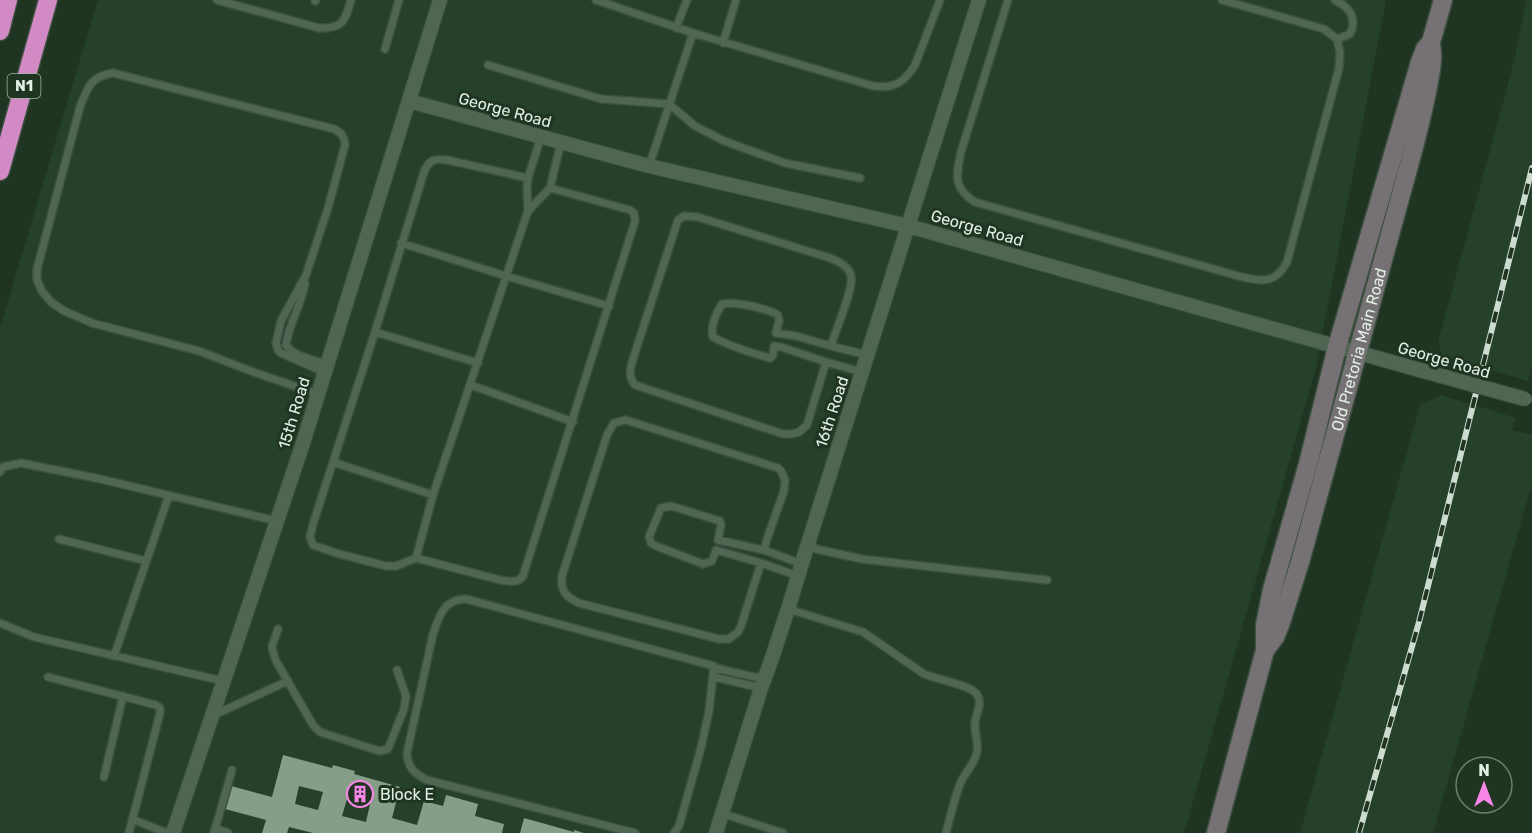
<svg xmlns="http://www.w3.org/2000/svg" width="1532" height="833" font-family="Rubik,sans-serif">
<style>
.built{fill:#25412a}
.building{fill:#859e88;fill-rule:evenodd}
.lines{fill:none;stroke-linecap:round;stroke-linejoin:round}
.lane-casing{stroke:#3c4f3f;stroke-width:10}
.street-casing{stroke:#3c4f3f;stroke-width:16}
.secondary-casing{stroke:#3c4f3f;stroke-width:21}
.highway-casing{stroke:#3c4f3f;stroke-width:21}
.lane{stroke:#4f6652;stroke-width:7}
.street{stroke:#4f6652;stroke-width:14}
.secondary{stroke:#767174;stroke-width:18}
.highway{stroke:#d18ac4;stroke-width:18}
.rail-casing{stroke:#cedccf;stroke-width:6}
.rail{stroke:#1f3522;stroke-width:4;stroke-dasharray:11;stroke-linecap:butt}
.street-bridge-casing{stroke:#3c4f3f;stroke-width:16;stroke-linecap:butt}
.street-bridge{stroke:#4f6652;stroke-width:14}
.labels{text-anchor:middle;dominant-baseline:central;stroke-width:6;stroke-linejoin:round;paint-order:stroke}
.shield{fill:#1f3522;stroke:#a8b7a9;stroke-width:1.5}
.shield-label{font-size:15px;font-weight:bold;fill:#e2efe3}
.street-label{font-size:16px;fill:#e2efe3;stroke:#1f3522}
.poi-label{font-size:16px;fill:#e2efe3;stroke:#1f3522;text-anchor:start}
</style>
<rect width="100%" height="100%" fill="#1f3522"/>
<!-- built -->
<path class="built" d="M98,0h1288l-70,368 -132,465h-1184v-505z
M1527,0h5v365l-4,16 -86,-25 -4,-14 73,-269z
M1441,395l75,23 -4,12 20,5v48l-99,350h-133l120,-428z"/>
<!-- building -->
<path class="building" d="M283,755l49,13 1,-3 22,6 -1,3 46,13 -8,31 25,7 7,-24 19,5 3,-11 32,9 -3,12 29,8 -2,9h-189l-24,-6 -2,6h-25l4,-13 -41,-11 6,-23 41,11zM299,786l24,6 -5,18 -23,-6zM347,799l23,5 -4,18 -24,-6z
M524,818l50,14v-2l10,3h-64z"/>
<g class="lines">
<defs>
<path id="lane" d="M217,0l102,28c24,1 26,-7 32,-28
M596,0l97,33
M1008,0l-47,152c-5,24 -8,36 14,50l267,75c21,5 34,6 45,-15l52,-194 1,-16 -3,-13 -13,-10 -102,-29
M1335,0c14,7 23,18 15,34l-13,5
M315,1l1,-1
M676,28l11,-28
M723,43l13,-43
M385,49l14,-49
M488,65l113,34 68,5 26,22 29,15 61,22 75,15
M649,166l44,-133 180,53c20,3 31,-3 42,-21l25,-65
M528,178l-81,-18c-13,-2 -18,0 -23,12l-49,160 -62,192 -3,13 3,8 23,8 50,13h10l20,-8 84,22c9,1 17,4 23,-4l112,-355 -1,-8 -4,-3 -80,-22
M528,211l22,-23 11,-46
M401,243l105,33 103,30
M305,283c-3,21 -16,40 -19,62 7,11 28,15 40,19
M375,332l103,31
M826,362l-45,-15 -7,-1 -1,9 -3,3c-19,-5 -39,-11 -57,-21 -3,-10 3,-24 9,-33 12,-3 44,4 56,11l1,6 -3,12 20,3 35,10
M862,372l-36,-10 -19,63 -8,7 -8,2h-8l-148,-49c-7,-8 -5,-16 -2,-26l45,-139 6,-4 14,1 132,41c8,3 19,8 21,18 3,13 -16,55 -20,70l36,9
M471,385l102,37
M318,394l-62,-21 -57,-22 -107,-28 -28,-12 -13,-9 -9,-11 -5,-11v-11l43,-162c7,-19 11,-31 33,-34l221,56c8,4 10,7 11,16l-17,63 -22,67 -25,46 -5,22 2,7 3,3 43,19
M333,462l100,33
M0,472l3,-5 18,-4 75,15 181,43
M59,539l87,22
M807,547l55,12 185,21
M416,558l17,-63 95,-284 -1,-21 1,-12 13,-41
M761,563l-45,-13 -4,11 -9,3 -47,-18 -5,-3 -2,-6 12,-29 10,-2 49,15 1,4 -3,15 46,10
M798,576l-37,-13 -20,63 -3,6 -9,7h-10l-140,-36c-13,-6 -19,-12 -17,-27l45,-141 7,-12 12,-3 152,48 3,3 4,9 -1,11 -17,48 -3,11 38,14
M788,609l75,23 61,42c12,5 45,11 52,19 8,10 -1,21 -1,31 -1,9 4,18 2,28 -3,13 -12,20 -17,32 -6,16 -10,33 -14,49
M0,623l34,14 189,44
M278,629l-6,17 1,6 3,9 37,64 7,7 59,19 9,-2 16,-40 2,-13 -9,-26
M114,656l55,-161
M715,668l49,11
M48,677l108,28 4,3v5l-31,120
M714,677l47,11
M214,715l74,-34
M104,777l19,-81
M721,813l62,20
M132,819l35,14
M215,828l13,5
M214,833l18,-63
M635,833l-208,-53c-12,-6 -20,-13 -20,-27l26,-119c6,-18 11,-35 33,-35l248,67 -5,45 -8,37 -22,78 -5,7"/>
<path id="street" d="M409,101l240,65 259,60 519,146
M173,833l130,-390 137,-443
M716,833l45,-145 10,-27 17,-52 19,-62 172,-547"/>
<g id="secondary">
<path id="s1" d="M1265,650l10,-13 5,-12 20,-63 103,-375c9,-32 18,-64 24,-96 3,-15 7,-31 4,-47"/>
<path d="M1216,833l49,-183v-25l7,-35 36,-126 29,-117 83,-285 5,-13 6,-7 12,-42"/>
</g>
<path id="highway" d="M0,31l8,-31
M0,171l48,-171"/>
</defs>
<!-- lane casing -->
<use href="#lane" class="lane-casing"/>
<!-- street casing -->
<use href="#street" class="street-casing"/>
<!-- secondary casing -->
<use href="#secondary" class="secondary-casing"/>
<!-- highway casing -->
<use href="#highway" class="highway-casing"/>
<!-- lane -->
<use href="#lane" class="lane"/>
<!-- street -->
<use href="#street" class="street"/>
<!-- secondary -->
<use href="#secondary" class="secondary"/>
<!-- highway -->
<use href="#highway" class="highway"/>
<defs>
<path id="rail" d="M1359,833l60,-211 113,-454"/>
</defs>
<!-- rail casing -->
<use href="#rail" class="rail-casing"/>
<!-- rail -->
<use href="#rail" class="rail"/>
<defs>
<path id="street-bridge" d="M1427,372l98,27"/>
</defs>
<!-- street-bridge casing -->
<use href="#street-bridge" class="street-bridge-casing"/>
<!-- street-bridge -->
<use href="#street-bridge" class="street-bridge"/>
</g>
<!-- icons -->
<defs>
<symbol id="building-ring" viewBox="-11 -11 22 22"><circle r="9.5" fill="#1f3522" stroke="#fa87e7" stroke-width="1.5"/><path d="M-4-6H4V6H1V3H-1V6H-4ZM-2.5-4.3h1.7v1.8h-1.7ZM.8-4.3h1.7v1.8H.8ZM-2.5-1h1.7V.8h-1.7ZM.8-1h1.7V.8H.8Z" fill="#fa87e7"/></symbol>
</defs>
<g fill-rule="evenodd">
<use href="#building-ring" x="345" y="779" width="30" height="30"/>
</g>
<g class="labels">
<!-- shield labels -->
<rect class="shield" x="7.5" y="74" width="33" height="24" rx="4.5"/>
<g class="shield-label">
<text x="24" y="86">N1</text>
</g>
<!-- street labels -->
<g class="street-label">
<text transform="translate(505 110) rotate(15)">George Road</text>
<text transform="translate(977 228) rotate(16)">George Road</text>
<text stroke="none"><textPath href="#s1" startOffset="316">Old Pretoria Main Road</textPath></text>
<text transform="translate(1444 360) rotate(16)">George Road</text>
<text transform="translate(832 412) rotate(-72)">16th Road</text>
<text transform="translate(294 413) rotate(-73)">15th Road</text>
</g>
<!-- poi labels -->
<g class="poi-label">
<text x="380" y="794">Block E</text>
</g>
</g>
<!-- north arrow -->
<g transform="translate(1484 785)"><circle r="28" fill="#1f3522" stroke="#6d7f6f" stroke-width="1.5"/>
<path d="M0-4.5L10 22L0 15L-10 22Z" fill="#fa87e7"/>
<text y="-9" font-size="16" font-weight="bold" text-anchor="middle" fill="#e2efe3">N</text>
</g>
</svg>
